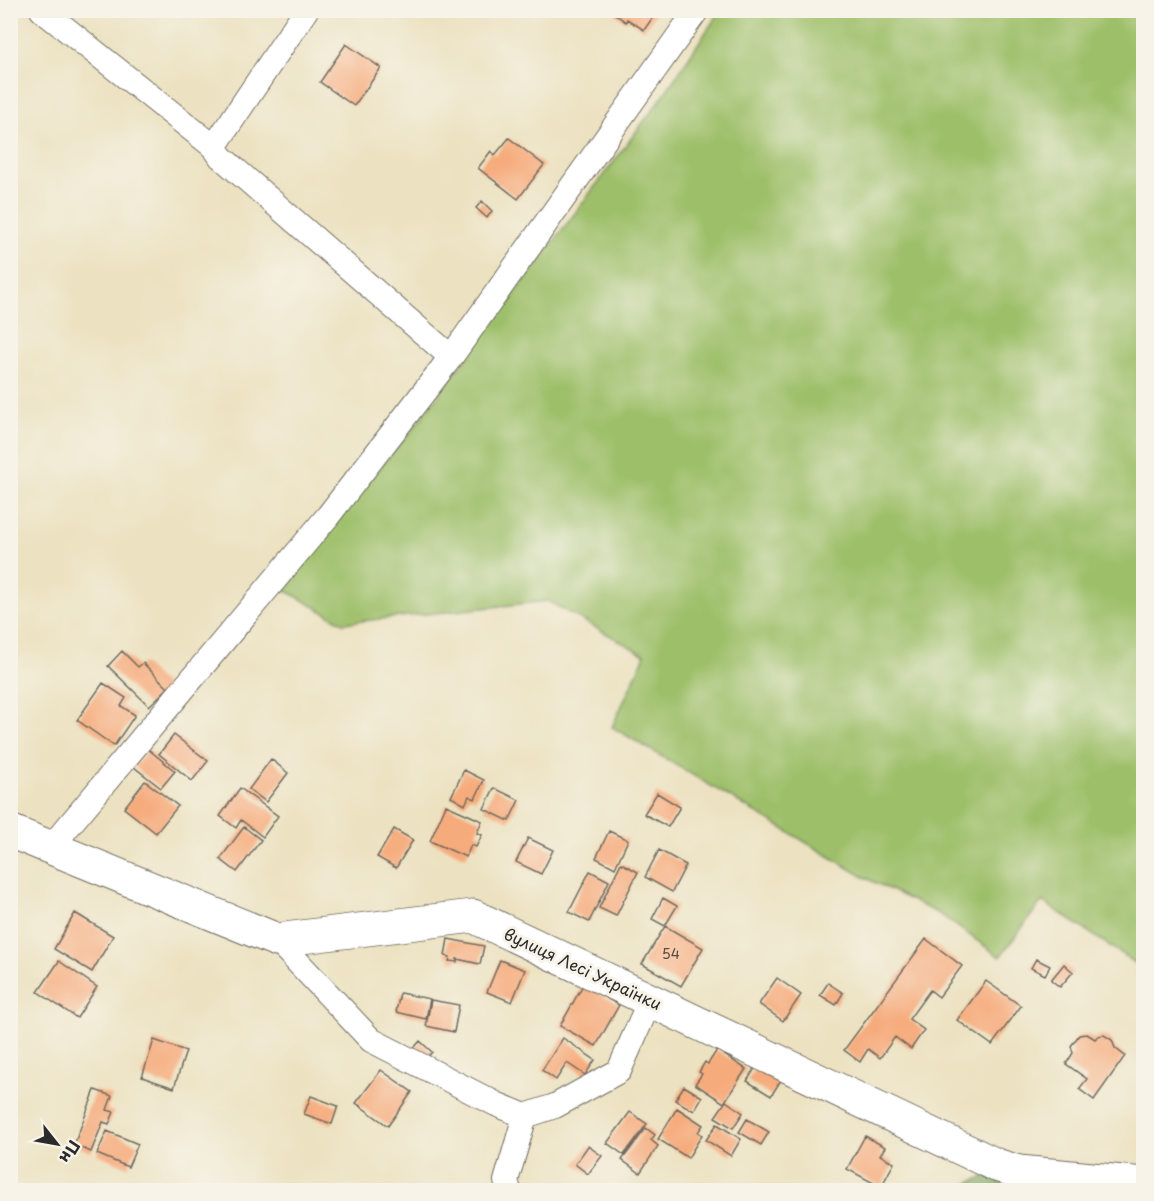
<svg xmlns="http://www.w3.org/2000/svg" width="1154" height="1201" font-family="'Playpen Sans',sans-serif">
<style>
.green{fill:#9dbf69;stroke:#64754a;stroke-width:1.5}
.forest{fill:#7ea65d;stroke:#546844;stroke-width:1.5}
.building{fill:#f6ab7b}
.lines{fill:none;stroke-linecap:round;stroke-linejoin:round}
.street-casing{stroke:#6f6b60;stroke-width:26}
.secondary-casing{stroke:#6f6b60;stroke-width:35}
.street{stroke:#fff;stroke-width:24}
.secondary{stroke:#fff;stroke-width:33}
.labels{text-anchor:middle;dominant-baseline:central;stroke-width:6;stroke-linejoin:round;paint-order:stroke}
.number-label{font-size:14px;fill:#5e4b3f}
.street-label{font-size:16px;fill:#2b2b2b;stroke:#f7f3e8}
</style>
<rect width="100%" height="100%" fill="#f7f3e8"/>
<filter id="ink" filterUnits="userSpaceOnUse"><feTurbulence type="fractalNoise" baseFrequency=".0167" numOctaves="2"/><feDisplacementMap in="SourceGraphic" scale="12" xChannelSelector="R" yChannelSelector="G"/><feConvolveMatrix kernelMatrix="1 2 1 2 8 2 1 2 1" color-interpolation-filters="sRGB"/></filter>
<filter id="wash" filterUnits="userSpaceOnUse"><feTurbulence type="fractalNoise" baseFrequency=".008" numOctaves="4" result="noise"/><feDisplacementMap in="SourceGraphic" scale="24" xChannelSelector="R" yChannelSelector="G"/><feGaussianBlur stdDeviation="1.35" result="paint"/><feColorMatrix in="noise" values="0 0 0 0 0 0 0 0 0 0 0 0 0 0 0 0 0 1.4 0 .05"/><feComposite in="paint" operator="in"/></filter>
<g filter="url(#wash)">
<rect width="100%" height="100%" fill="#ece2c1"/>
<!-- green -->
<path class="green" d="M720,11h423v957l-101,-67 -42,56 -59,-42 -77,-38 -252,-150 33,-72 -97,-54 -205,22 -65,-37 134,-156 251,-334z"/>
<!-- forest -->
<path class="forest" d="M990,1174l153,16h-190z"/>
<g id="blocks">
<!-- building -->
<path class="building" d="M614,10h44l-14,20 -17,-11 -1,3 -11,-8 1,-2z
M346,44l35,24 -27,38 -34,-24z
M509,138l35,27 -26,34 -40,-31 13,-17 4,4z
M482,201l10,10 -5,7 -11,-10z
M122,651l16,16 5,-4 25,25 -19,18 -41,-40z
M103,683l23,15 -5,8 14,9 -21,31 -37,-26z
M174,735l34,26 -16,20 -33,-27z
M148,749l27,22 -14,17 -27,-21z
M271,759l17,14 -22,29 -17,-13z
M464,770l20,10 -9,19 -6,-3 -4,9 -14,-8z
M145,781l33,25 -22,27 -32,-25z
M240,788l38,28 -15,21 -22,-17 -5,8 -16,-12z
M494,788l25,12 -10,21 -25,-12z
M657,793l23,14 -12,20 -24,-13z
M446,805l36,16 -5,12 5,2 -6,12 -5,-2 -5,12 -36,-16z
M244,827l17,13 -24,32 -17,-13z
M394,829l19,11 -17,28 -19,-11z
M609,831l19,9 -13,28 -19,-10z
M528,838l25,12 -12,24 -25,-12z
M659,850l27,15 -14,27 -27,-15z
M621,863l17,9 -22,44 -17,-8z
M590,871l19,10 -20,41 -20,-10z
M663,898l14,8 -12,20 -13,-7z
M75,913l38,23 -21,36 -38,-23z
M665,926l38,22 -22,38 -39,-22z
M448,939l36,7 -4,18 -23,-5v3l-8,-1 1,-4 -5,-1z
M926,939l36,27 -23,31 -9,-7 -21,29 15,11 -13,19 -16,-12 -15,21 -12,-9 -8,13 -16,-12z
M1036,959l14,7 -5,9 -14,-7z
M500,960l25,10 -13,32 -25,-10z
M59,961l38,26 -20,31 -39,-26z
M1064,964l9,8 -13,15 -9,-7z
M777,978l24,17 -18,26 -24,-17z
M986,981l35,25 -29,39 -35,-25z
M828,983l15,10 -7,12 -16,-10z
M583,985l36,20 -23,41 -36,-20z
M400,993l30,6 -4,20 -30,-7z
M431,1000l28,5 -5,27 -28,-6z
M1087,1034l8,5 3,-3 6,-1 8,5 3,8 10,8 -31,44 -15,-11 8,-10 -21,-15 7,-11 -2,-7 8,-11z
M563,1038l32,22 -10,15 -18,-12 -11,17 -14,-10z
M154,1040l32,11 -12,37 -32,-11z
M420,1041l12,11 -7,8 -12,-11z
M717,1050l29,19 -22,34 -29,-19 7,-10 -3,-2 6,-10 3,2z
M757,1065l24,15 -10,16 -24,-15z
M381,1070l31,22 -24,34 -32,-23z
M684,1086l18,11 -8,14 -19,-11z
M95,1090l17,6 -5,14 7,2 -5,12 -6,-2 -12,30 -17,-7z
M311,1096l27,10 -6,18 -28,-10z
M726,1101l17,12 -10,15 -18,-11z
M677,1108l26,17 -5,7 4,3 -14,23 -30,-19z
M630,1112l17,12 -23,31 -17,-12z
M747,1119l22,13 -8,13 -22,-13z
M717,1124l24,15 -10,17 -25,-16z
M646,1128l9,7 -4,5 7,6 -18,27 -18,-13z
M107,1131l31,13 -10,23 -31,-13z
M865,1136l20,11 -5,8 14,8 -13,24 -34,-18z
M588,1146l14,10 -14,18 -13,-10z"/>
</g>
</g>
<g filter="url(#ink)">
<use href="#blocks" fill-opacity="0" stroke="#6f6b60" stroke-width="1.5"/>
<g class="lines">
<defs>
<path id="street" d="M42,10l172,137 7,10 230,200 246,-347
M214,147l92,-137
M51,847l277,-331 123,-159
M277,940l94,100 125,64 29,12 30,-10 64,-35 31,-71
M509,1190l-3,-9 19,-65"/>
<path id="secondary" d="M10,831l267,109 196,-24 523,249 23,7 125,12"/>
</defs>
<!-- street casing -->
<use href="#street" class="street-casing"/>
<!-- secondary casing -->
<use href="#secondary" class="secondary-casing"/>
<!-- street -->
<use href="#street" class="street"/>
<!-- secondary -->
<use href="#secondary" class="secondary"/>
</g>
</g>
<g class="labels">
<!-- number labels -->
<g class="number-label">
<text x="671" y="953">54</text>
</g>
<!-- street labels -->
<g class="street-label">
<text transform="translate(583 968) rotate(25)">вулиця Лесі Українки</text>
</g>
</g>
<!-- margin -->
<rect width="1154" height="1201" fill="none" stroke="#f7f3e8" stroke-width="36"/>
<!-- north arrow -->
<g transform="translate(57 1144) rotate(121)" stroke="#f7f3e8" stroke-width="4.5" paint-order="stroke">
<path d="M0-4.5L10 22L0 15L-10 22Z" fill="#2b2b2b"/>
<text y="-9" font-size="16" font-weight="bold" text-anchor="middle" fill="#2b2b2b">Пн</text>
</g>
</svg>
